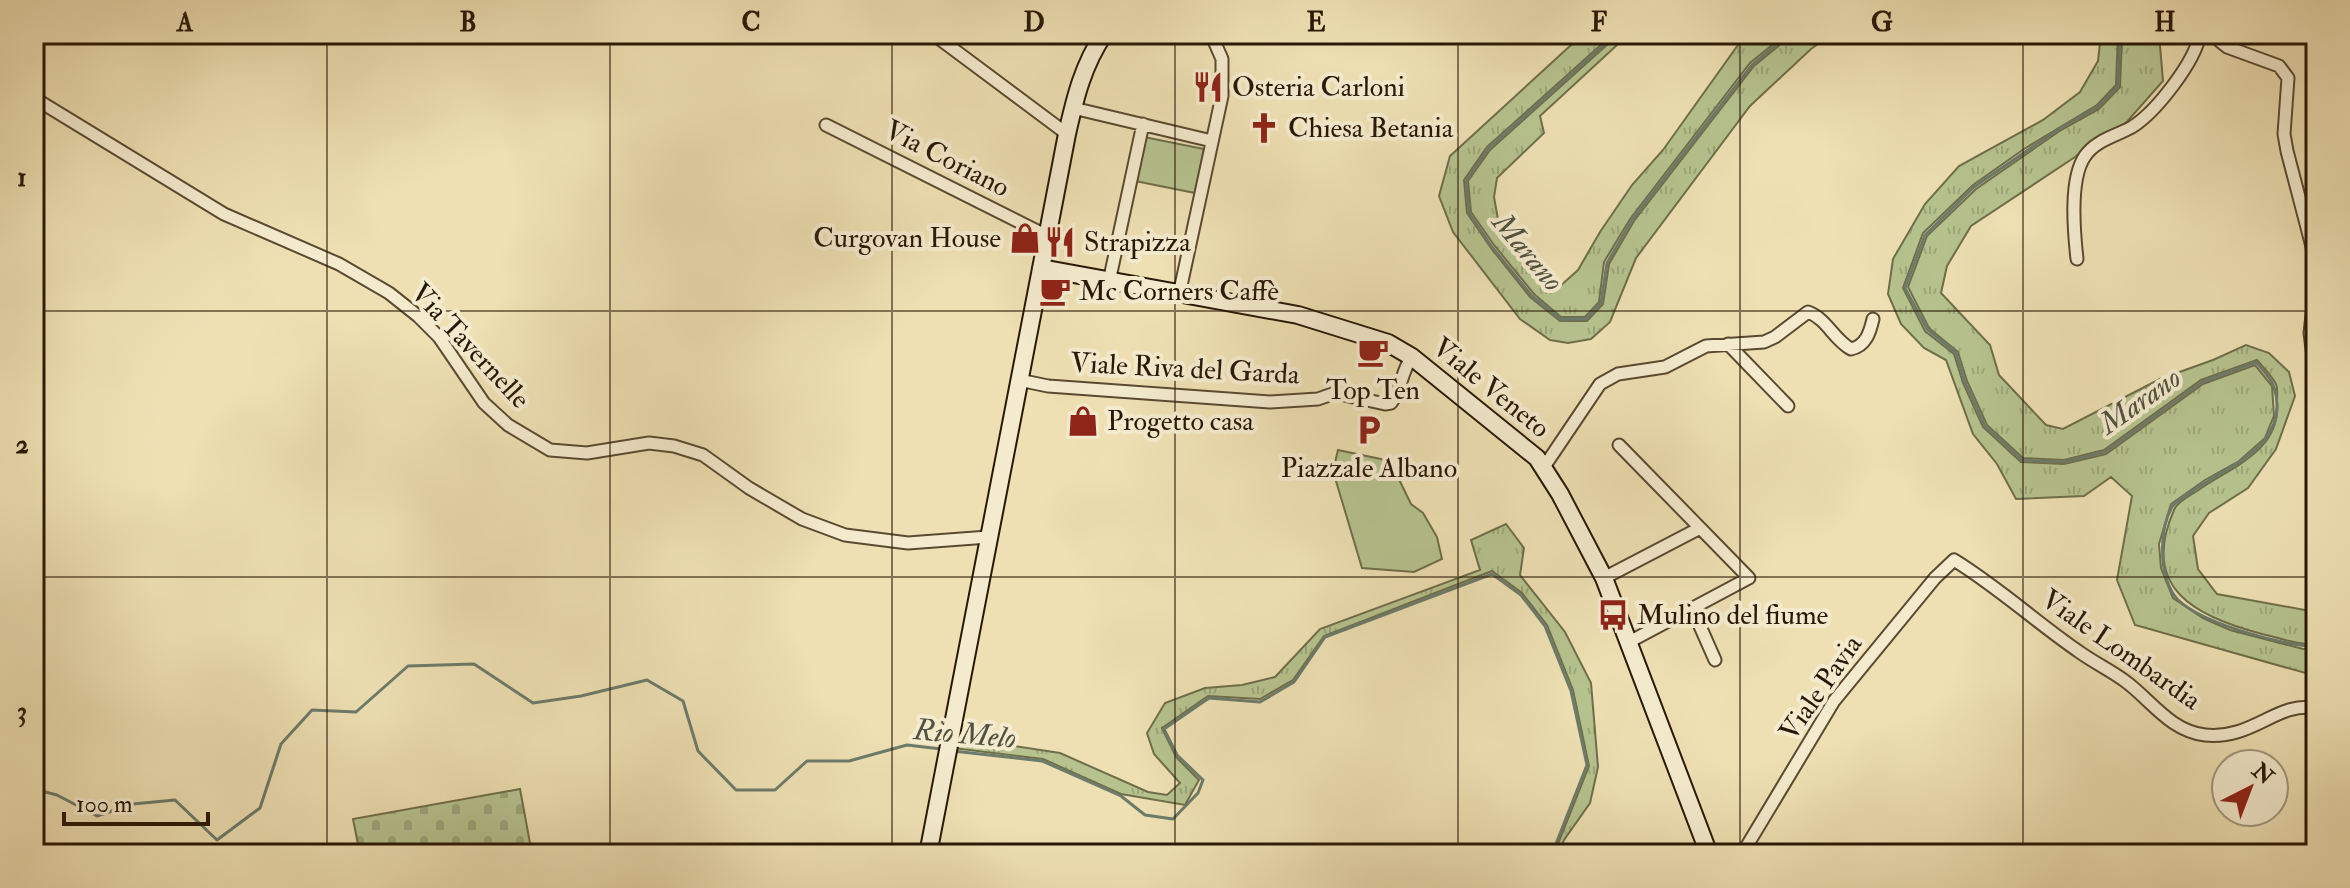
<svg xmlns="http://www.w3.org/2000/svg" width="2350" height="888" font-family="'IM FELL Double Pica',serif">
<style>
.grass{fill:url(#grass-tufts);stroke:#6f6e4a;stroke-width:2}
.cemetery{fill:url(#cemetery-stones);stroke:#6f6e4a;stroke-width:2}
.park{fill:#b6c38f;stroke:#6f6e4a;stroke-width:2}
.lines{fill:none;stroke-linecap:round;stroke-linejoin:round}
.stream{stroke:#6c7b6b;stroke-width:3}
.street-casing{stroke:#5a4a31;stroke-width:15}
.secondary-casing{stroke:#281806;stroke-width:20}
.street{stroke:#f4ebce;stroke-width:11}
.secondary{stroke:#f4ebce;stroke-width:16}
.grid{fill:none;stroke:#281806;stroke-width:2;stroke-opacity:0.55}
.labels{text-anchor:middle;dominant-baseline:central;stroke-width:8;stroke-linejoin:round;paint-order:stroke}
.poi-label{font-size:28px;fill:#281806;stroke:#f4ebce;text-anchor:start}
.street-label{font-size:28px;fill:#281806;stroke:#f4ebce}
.water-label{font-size:30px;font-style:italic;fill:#505241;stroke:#f4ebce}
.neatline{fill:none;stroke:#281806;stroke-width:3}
.grid-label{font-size:26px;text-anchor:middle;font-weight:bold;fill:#281806}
</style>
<defs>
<pattern id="grass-tufts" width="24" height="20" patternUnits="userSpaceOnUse" patternTransform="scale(2)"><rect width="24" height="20" fill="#b6c38f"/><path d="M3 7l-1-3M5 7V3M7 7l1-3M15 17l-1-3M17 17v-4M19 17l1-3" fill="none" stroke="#9ca77a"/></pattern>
<pattern id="cemetery-stones" width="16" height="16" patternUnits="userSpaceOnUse" patternTransform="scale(2)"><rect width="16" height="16" fill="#b6c38f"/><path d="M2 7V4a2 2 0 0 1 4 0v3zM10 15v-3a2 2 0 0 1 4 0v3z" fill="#9ca77a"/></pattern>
</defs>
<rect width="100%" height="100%" fill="#eee0b3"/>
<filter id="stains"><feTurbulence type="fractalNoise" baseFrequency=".0025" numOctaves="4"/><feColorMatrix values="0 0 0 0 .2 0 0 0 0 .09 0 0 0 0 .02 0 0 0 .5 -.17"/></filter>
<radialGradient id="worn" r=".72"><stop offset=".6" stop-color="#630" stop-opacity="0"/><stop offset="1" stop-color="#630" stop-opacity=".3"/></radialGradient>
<!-- grass -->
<path class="grass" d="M1583,34h30l-126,113 -23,33 3,33 24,35 39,49 30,24h27l16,-17 6,-40 25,-43 120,-155 39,-32h39l-21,15 -61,57 -114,152 -26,64 -19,17 -23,4 -18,-3 -30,-21 -67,-87 -14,-36 11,-40z
M1619,34h10l-89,82 4,17 -47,45 -3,19 5,28 49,60 10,3 20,-18 22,-38 32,-47 31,-35 80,-112 6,-4h37l-36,29 -120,156 -26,43 -5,40 -14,15h-24l-27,-23 -40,-49 -23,-33 -3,-31 22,-31z
M2093,34h25l-2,51 -19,20 -73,44 -51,36 -50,48 -20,55 22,43 29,23 9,29 20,44 38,35 43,2 42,-10 97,-70 52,-19 17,21 2,30 -9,22 -26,23 -34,19 -34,24 -12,40 2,24 12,30 30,20 27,12 73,19 13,-1v28l-181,-51 -18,-45 15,-84 -21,-19 -27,19 -68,3 -19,-35 -24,-30 -27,-74 -22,-12 -23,-24 -13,-30 5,-35 32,-55 34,-38 84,-46 37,-28 18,-31 2,-18z
M2122,34h37l4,47 -38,43 -25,11 -25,22 -104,69 -24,40 -6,27 49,52 9,30 47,50 17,4 97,-50 53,-19 33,-15 23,8 20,19 6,24 -19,53 -28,39 -39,25 -16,23 5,33 19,25 99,18v32c-19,1 -36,-6 -54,-10 -65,-17 -123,-45 -88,-124 3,-8 15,-14 23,-19 33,-24 84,-39 80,-89 0,-5 1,-13 -1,-18 -4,-8 -13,-17 -19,-24l-56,20 -97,70 -40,10 -41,-2 -36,-33 -20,-44 -9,-29 -29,-24 -21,-41 19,-51 49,-47 85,-59 38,-21 21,-22z
M1506,524l18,24 -4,27 45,57 26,51 7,84 -8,36 -26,37 -5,14h-5l35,-88 -16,-76 -26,-65 -25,-32 -30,-22 -168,65 -31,44 -33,19 -52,-3 -46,32 14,29 23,23 -14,25 -64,-11 -78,-35 -91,-11 3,-11 105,16 88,39 19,3 13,-12 -26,-29 -7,-21 18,-30 40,-15 37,-3 33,-8 45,-48 160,-59 -9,-30z"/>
<!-- cemetery -->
<path class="cemetery" d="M520,789l12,65h-172l-7,-35z"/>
<!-- park -->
<path class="park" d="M1144,137l60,12 -9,44 -60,-12z
M1338,450l52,11 21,43 12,9 14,24 5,22 -28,13 -52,-4 -29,-97z"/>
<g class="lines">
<!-- stream -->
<path class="stream" d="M1616,34l-128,115 -22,32 3,32 23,34 40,49 29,23h25l15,-16 6,-40 25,-43 120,-155 37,-31
M2120,34l-2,52 -20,21 -38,21 -86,59 -49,48 -20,53 22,41 29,24 9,29 20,44 37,34 42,2 41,-10 97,-70 54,-20c6,7 16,17 18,25 18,58 -46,79 -83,105 -5,4 -15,9 -19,15 -13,23 -13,66 2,88 18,26 111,52 142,51
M953,751l89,10 79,35 24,19 28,4 25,-26 5,-13 -26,-25 -13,-26 45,-31 51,4 34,-20 31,-45 167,-63 29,21 24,31 26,65 16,74 -35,89
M34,789l23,6 40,21 36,-12 42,-4 42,40 43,-32 21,-64 31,-34 44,2 52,-46 66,-2 59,39 48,-7 66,-16 36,21 15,50 38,39h39l32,-29h42l58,-16 34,4"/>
<defs>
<path id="street" d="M933,34l134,100
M2211,34l16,13 52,19 9,12 -4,56 3,17 29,111
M34,98l190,116 115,50 50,29 29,23 21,21 45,66 24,22 42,25 37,3 62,-10 25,3 29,9 46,33 53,31 43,16 63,8 80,-6
M1073,108l139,33
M826,125l221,111
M2077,259c-3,-27 -8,-80 8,-103 11,-16 31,-20 47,-29 24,-15 63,-65 68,-93
M2316,278l-6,55 6,48
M1109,282l34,-158
M1179,295l43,-199v-37l-11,-25
M1728,344l60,62
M1019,380l29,6 222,16 48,-3 17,-6 50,11 6,-1c11,-13 10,-32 21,-46
M2316,439v27
M1619,445l130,133 -120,64
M1544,467l56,-83 18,-10 47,-7 41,-21 58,-4 11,-5 33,-25c19,7 26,28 43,37 15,-3 19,-17 22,-30
M1604,578l96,-50
M1692,608l23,52
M1742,854l92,-153 101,-123 19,-18c44,27 82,62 124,91 15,11 32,19 47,30 26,19 45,50 80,54 48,5 72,-34 111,-27"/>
<path id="secondary" d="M1041,268l257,47 90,28 24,14 125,101 23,36 44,84 105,276
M928,854l139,-720c8,-36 16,-69 37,-100"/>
</defs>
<!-- street casing -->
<use href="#street" class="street-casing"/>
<!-- secondary casing -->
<use href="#secondary" class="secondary-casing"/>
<!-- street -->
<use href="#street" class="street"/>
<!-- secondary -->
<use href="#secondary" class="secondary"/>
</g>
<!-- grid -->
<path class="grid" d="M327,34v820M610,34v820M892,34v820M1175,34v820M1458,34v820M1740,34v820M2023,34v820M34,311h2282M34,577h2282"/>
<!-- icons -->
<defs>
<symbol id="restaurant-bare" viewBox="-9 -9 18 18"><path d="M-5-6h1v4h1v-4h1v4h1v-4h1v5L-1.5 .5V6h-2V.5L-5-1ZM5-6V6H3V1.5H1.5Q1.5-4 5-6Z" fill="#8f2418" stroke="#f4ebce" stroke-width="2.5" paint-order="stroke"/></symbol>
<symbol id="church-bare" viewBox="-9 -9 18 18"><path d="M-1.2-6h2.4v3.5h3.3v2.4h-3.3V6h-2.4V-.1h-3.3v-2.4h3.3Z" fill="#8f2418" stroke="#f4ebce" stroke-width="2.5" paint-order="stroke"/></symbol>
<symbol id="shop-bare" viewBox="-9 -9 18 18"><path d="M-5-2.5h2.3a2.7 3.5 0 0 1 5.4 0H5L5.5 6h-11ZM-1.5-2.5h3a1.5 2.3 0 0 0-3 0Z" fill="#8f2418" stroke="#f4ebce" stroke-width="2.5" paint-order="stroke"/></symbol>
<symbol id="cafe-bare" viewBox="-9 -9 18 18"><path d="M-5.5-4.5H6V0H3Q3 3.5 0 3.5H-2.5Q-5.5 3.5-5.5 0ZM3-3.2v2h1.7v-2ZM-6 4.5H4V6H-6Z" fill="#8f2418" stroke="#f4ebce" stroke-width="2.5" paint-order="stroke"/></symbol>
<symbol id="parking-bare" viewBox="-9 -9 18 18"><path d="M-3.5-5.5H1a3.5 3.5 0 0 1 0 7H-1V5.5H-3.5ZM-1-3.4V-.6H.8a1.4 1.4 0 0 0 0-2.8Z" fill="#8f2418" stroke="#f4ebce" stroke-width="2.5" paint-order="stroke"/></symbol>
<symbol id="bus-bare" viewBox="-9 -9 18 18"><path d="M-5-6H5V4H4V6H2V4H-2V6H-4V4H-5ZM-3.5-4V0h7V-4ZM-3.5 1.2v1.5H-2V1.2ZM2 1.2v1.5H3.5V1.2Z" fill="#8f2418" stroke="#f4ebce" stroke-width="2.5" paint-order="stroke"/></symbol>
</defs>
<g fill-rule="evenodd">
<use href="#restaurant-bare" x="1186" y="65" width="44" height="44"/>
<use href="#church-bare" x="1242" y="106" width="44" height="44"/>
<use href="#shop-bare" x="1003" y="216" width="44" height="44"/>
<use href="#restaurant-bare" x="1038" y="220" width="44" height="44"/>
<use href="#cafe-bare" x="1033" y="269" width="44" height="44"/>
<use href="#cafe-bare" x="1351" y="330" width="44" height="44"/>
<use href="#shop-bare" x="1061" y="399" width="44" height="44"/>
<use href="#parking-bare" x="1347" y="408" width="44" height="44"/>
<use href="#bus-bare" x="1591" y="593" width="44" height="44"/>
</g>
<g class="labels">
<!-- poi labels -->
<g class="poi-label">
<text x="1232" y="87">Osteria Carloni</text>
<text x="1288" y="128">Chiesa Betania</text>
<text x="1001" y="238" text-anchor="end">Curgovan House</text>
<text x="1084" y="242">Strapizza</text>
<text x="1079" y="291">Mc Corners Caffè</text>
<text x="1373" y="390" text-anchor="middle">Top Ten</text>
<text x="1107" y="421">Progetto casa</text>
<text x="1369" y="468" text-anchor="middle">Piazzale Albano</text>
<text x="1637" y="615">Mulino del fiume</text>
</g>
<!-- street labels -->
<g class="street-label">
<text transform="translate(947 159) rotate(27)">Via Coriano</text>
<text transform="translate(470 346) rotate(47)">Via Tavernelle</text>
<text transform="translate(1185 369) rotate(3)">Viale Riva del Garda</text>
<text transform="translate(1491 388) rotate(39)">Viale Veneto</text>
<text transform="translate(2121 650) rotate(35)">Viale Lombardia</text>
<text transform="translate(1821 688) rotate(-55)">Viale Pavia</text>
</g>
<!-- water labels -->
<g class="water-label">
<text transform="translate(1528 252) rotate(50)">Marano</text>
<text transform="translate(2140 401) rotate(-35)">Marano</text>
<text transform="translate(965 734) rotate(5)">Rio Melo</text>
</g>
</g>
<!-- margin -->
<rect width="2350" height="888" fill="none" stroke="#eee0b3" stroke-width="88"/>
<!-- north arrow -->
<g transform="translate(2250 788) rotate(42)"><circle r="38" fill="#f4ebce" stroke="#a2977e" stroke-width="2"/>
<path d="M0-6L14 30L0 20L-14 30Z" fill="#8f2418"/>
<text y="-12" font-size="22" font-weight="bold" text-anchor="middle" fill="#281806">N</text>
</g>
<!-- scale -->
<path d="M64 812v12h144v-12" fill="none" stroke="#281806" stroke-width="4"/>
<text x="76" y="812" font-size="24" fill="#281806" stroke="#f4ebce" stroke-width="6" paint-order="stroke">100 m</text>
<rect x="44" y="44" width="2262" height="800" class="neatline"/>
<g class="grid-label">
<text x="185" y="31">A</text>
<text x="468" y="31">B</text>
<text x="751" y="31">C</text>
<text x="1034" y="31">D</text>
<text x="1316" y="31">E</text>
<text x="1599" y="31">F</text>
<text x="1882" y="31">G</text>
<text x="2165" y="31">H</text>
<text x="22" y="186">1</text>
<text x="22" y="453">2</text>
<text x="22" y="720">3</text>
</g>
<rect width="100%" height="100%" filter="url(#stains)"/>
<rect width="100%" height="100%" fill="url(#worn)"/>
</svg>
